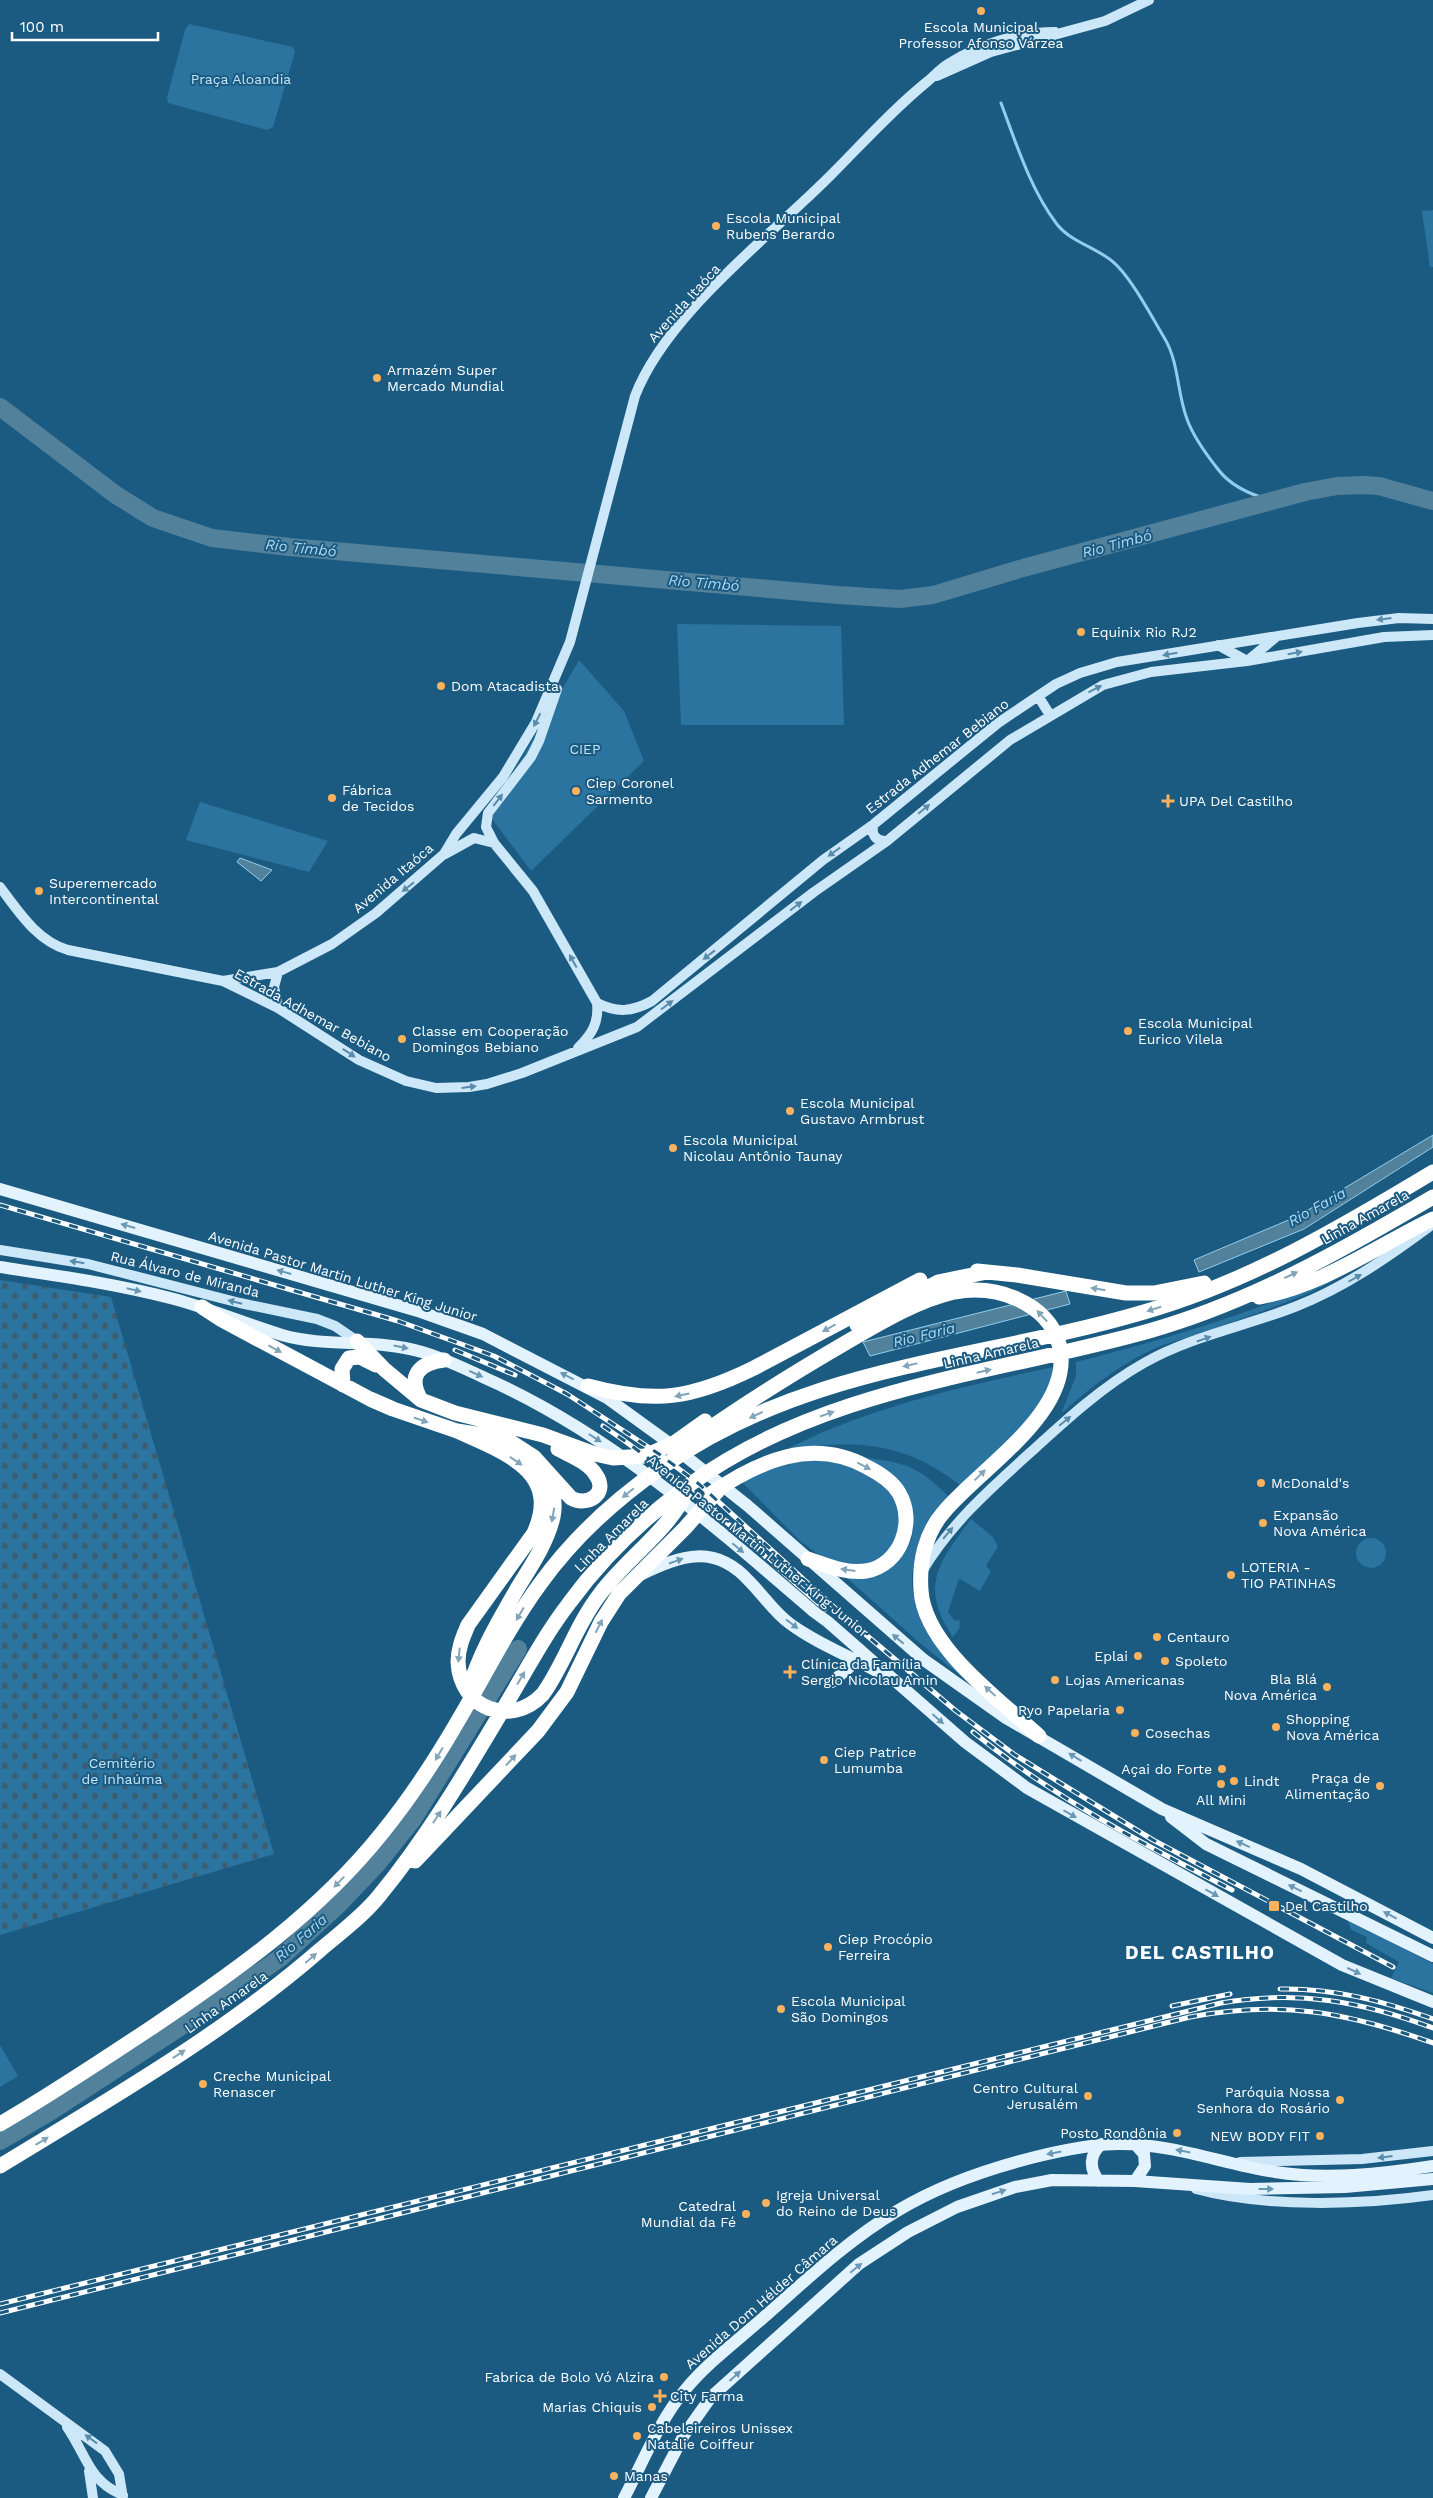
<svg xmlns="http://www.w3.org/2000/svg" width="1433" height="2498" font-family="'Work Sans',sans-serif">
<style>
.green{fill:#2a749f}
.cemetery{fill:url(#cemetery-stones)}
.water{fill:#52819c;stroke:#92cded}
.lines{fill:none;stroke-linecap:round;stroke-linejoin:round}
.stream{stroke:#92cded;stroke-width:3}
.river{stroke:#52819c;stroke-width:18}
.secondary{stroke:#cbe7f8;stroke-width:10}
.primary{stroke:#e3f3fe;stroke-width:12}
.highway{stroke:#fff;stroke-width:15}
.rail-casing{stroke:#fff;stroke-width:5}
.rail{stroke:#1b5b82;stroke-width:3;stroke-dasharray:9;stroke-linecap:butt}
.oneway{fill:#598cab}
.oneway2{fill:#6b98b4}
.oneway3{fill:#82a5ba}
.poi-dot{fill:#fcb15c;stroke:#1b5b82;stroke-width:2}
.labels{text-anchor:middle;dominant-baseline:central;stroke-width:4;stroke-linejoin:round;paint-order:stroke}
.poi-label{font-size:14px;fill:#fff;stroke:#1b5b82;text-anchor:start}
.park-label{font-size:14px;fill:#c4e5f8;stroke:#1b5b82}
.street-label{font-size:14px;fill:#fff;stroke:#1b5b82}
.water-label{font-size:15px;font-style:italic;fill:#abd8f2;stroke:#1b5b82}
.district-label{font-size:19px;font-weight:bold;letter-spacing:1px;fill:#fff;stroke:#1b5b82}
</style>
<defs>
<pattern id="cemetery-stones" width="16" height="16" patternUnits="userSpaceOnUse" patternTransform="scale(1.25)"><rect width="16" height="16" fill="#2a749f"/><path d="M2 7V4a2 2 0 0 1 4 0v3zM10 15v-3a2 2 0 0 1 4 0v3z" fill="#3e5c6d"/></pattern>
</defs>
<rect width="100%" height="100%" fill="#1b5b82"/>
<!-- green -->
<path class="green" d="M189,24l104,23 2,5 -22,75 -6,3 -99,-27 -1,-6 18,-67z
M1433,210v57h-3l-8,-56z
M677,624l164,2 3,99h-163z
M579,660l45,51 20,50 -113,110 -42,-56z
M200,802l128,39 -19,31 -123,-32z
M1359,1265c-48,33 -107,49 -161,69 -15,5 -32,9 -47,16 -34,17 -62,38 -90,64l15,-38v-14c98,-25 192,-53 283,-97z
M1058,1366l-4,20 -23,32 -70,68c-56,-45 -106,-46 -174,-37 84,-43 178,-63 271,-83z
M860,1457c46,6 58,8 91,42 -12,20 -27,42 -36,64 -16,42 33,90 56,121l-51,-41 -73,-65c41,2 78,-29 63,-73 -3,-8 -41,-40 -50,-48z
M797,1459c16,1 32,1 47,4 28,5 59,34 57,63 -1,10 -11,23 -15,31l-28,10 -36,-10 -23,-17 -56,-57 20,-13z
M971,1519l21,17 6,10 -12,20 5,5 -11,20 -20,-12 -2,2 -10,31 6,8 6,1 -1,8 -6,8c-35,-51 -13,-76 18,-118z
M1356 1553a15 15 0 1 1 30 0a15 15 0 1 1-30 0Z
M1347,1918l86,46v29l-42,-15 8,-16 -33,-19 1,-6 -16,-7z
M0,2045l18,31 -18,11z"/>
<!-- cemetery -->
<path class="cemetery" d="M0,1280l111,17 163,557 -274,81z"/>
<!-- water -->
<path class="water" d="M240,858l32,12 -11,11 -24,-19z
M1433,1135v12l-129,82 -105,43 -5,-12 104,-44z
M1066,1291l4,13 -200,52 -7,-14z"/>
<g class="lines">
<!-- stream -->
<path class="stream" d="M1001,103c15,40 29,85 55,120 13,18 39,24 56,38 18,14 41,58 53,78 14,24 12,54 22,80 6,17 19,35 30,49 13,18 36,28 58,33"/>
<!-- river -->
<path class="river" d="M0,407l116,88 37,23 59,20 77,9 549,48 62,4 33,-4 90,-27 282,-76 32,-6 26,-1 16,1 54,15
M0,2141l53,-31 150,-98 77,-54 58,-53 40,-42 35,-44 105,-170"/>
<!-- secondary -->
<path class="secondary" d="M937,76l54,-24 114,-31 44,-21
M1218,645l29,16
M1247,661l28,-23
M557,689l-18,52 -8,16 -43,56 -2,14 8,16 39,48 64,112c2,20 -5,31 -19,45
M1038,696l12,19
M874,824c-4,10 2,18 13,17
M445,854l29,-16 20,5
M0,887c19,25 37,54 68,63l155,31 55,27 81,52 47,21 30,7 33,-1 18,-3 35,-11 115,-46 177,-135 73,-51 123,-101 93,-55 48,-13 96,-11 137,-24 49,-2
M278,972l-4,15 4,21
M223,981l55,-9 54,-28 44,-31 68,-59 12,-20 47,-57 33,-55 34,-80 65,-246c31,-81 133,-158 195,-220 32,-32 62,-66 98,-95 7,-6 12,-12 20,-17 31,-20 70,-32 107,-32
M597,1003c20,10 35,9 55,-2l171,-141 51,-36 124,-101 58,-39 24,-11 37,-11 241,-39 41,-5 34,1
M0,1250l88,14 152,39 77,16 18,7 22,15
M923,1570c28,-47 68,-82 109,-119 35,-32 71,-65 112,-88 47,-27 103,-37 153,-57 48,-19 90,-48 132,-79
M1240,2162l122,-3 71,-8
M1196,2189c69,19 166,16 237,6
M0,2374l105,77 14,23 4,24
M67,2427c19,27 22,55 56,68
M89,2471l4,27"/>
<!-- primary -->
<path class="primary" d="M0,1189l421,123 62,22 124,64 58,42 83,66 176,154 82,58 156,91 139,60 132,69
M0,1267c59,9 117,17 174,32 37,10 72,25 108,36 45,13 93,3 140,17 21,6 42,16 63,26 124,55 226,145 328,233l15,11 137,120 62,46 315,177 91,37
M640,1575c42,-20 75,-32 110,7 13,13 24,30 39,41 28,21 61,33 91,50
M832,1682l20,-17 10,-2
M1171,1817l35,27 227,112
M1099,2181c-10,-12 -10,-27 3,-37
M1135,2181l10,-15 -1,-12 -8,-9
M624,2498c19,-36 35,-77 61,-108 22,-27 52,-49 78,-72 42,-37 85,-78 134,-107 43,-26 90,-42 138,-54 28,-7 57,-13 85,-13 54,0 103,20 155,28 51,8 107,2 158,-6
M651,2498l33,-63 27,-38 148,-133 49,-32 49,-25 58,-20 37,-7 83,1 115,8 95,-2 88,-8"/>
<!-- highway -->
<path class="highway" d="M977,1271l40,4 109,18h28l50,-10
M1259,1297c65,-12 116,-50 174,-78
M202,1307l20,13 148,79 23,10 64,22 38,6 16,5 23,15 37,41c16,9 38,-4 25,-23 -8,-13 -25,-19 -38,-26
M857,1325l81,-43 49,-10
M357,1341l27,28 37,31 34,13 88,22 52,19 18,4 32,-2 29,-13 31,-22
M343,1385l-1,-16 7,-11 11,-1 16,8
M588,1386c67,18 103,13 166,-18l166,-88
M421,1400c-14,-24 -2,-37 23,-40
M457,1431c46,21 105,40 77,102l-66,92c-5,12 -10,23 -10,37 2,47 53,66 85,32 22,-31 33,-69 57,-100 26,-35 67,-62 87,-102
M700,1435c47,-33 97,-64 147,-93 33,-19 69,-41 107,-50 22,-4 43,-2 63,7 20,9 36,23 42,45 18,66 -79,124 -116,169 -18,21 -24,50 -22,77 3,56 79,110 118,146
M712,1493c47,-32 101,-56 155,-26 12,6 25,14 32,26 17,29 2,72 -33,78 -20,3 -40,-6 -58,-12
M468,1692c11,-38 30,-70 49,-103 14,-23 30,-46 36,-72 3,-14 0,-28 -5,-41
M415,1861l123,-130 29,-39 34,-70 18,-28 66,-66 36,-41
M0,2124c52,-30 101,-63 151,-96 85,-57 167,-115 231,-195 30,-37 56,-77 80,-119 25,-43 48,-89 78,-130 33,-46 76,-85 122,-117 149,-104 316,-106 482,-155 105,-30 196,-84 289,-140
M0,2166c108,-66 225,-133 320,-216 20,-17 43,-34 59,-54 50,-61 89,-128 129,-195 20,-34 38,-68 62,-99 33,-45 77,-87 122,-119 133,-96 304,-109 457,-152 102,-29 194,-81 284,-134"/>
<defs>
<path id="rail" d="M0,1205l398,116 96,35 73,38 92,60 40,30 146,133 111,94 59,44 138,85 240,127
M455,1350l60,25
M603,1426c81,54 148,119 222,183
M973,1732c78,64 170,112 259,158
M1280,1989c54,-1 103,12 153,30
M1172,2006l58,-12
M0,2304l1221,-301c77,-13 139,-2 212,25
M0,2313l1190,-296c92,-17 156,-5 243,26"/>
</defs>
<!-- rail casing -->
<use href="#rail" class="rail-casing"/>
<!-- rail -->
<use href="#rail" class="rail"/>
</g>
<!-- one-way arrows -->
<defs><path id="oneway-solid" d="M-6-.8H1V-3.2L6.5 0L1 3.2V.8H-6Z" transform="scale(1.25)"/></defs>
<g class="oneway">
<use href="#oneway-solid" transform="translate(1384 619) rotate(173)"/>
<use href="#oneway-solid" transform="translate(1295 653) rotate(-10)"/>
<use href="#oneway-solid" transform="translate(1170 654) rotate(170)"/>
<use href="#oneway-solid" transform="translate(1095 689) rotate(-27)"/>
<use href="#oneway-solid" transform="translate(537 720) rotate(117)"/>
<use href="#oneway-solid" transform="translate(498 800) rotate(-52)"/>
<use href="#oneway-solid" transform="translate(924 809) rotate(-40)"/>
<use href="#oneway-solid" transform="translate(834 852) rotate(144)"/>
<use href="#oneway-solid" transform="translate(408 887) rotate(142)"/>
<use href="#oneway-solid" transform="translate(796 906) rotate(-37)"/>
<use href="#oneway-solid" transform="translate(709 955) rotate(142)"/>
<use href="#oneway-solid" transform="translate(573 961) rotate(-119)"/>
<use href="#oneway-solid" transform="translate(667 1005) rotate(-37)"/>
<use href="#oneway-solid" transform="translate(349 1053) rotate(33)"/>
<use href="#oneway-solid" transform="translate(469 1087) rotate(-7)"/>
<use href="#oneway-solid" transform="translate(77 1262) rotate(-171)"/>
<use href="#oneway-solid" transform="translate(1355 1278) rotate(-30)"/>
<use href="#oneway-solid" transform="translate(235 1302) rotate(-166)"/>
<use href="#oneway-solid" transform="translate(1204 1339) rotate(-19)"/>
<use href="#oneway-solid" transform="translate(1065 1421) rotate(-39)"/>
<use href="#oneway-solid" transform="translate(948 1533) rotate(-50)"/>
<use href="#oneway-solid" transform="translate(1385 2157) rotate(173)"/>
<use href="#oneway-solid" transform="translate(91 2439) rotate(-144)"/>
</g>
<g class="oneway2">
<use href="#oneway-solid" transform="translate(128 1226) rotate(-164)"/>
<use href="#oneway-solid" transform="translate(284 1272) rotate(-164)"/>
<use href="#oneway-solid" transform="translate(134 1290) rotate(13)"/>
<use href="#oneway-solid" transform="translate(401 1347) rotate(12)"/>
<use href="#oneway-solid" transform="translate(476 1374) rotate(24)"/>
<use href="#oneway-solid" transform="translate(567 1376) rotate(-153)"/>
<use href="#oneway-solid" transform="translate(595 1438) rotate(32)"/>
<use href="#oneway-solid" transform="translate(738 1548) rotate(40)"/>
<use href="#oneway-solid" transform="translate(676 1561) rotate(-19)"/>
<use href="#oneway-solid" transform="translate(792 1624) rotate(37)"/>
<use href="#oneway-solid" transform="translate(898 1639) rotate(-140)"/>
<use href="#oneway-solid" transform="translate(938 1719) rotate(41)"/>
<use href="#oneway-solid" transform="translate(1075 1757) rotate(-149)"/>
<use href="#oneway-solid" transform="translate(1070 1814) rotate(30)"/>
<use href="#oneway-solid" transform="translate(1243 1844) rotate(-156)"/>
<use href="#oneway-solid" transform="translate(1295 1888) rotate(-154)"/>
<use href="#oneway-solid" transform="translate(1212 1893) rotate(29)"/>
<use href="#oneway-solid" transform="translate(1390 1915) rotate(-152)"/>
<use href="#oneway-solid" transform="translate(1354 1971) rotate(25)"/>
<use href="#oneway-solid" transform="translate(1183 2151) rotate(-169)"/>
<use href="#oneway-solid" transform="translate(1054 2153) rotate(169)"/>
<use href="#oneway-solid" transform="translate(1266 2189)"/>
<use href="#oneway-solid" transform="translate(999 2192) rotate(-17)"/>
<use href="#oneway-solid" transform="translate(856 2268) rotate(-39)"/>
<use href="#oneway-solid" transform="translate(735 2376) rotate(-42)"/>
</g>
<g class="oneway3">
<use href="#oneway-solid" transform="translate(1291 1275) rotate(-25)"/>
<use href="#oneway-solid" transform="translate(1098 1289) rotate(-171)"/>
<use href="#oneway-solid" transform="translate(1154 1309) rotate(162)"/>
<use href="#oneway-solid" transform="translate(1042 1316) rotate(-133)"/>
<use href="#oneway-solid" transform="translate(829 1328) rotate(151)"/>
<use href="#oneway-solid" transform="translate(275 1349) rotate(28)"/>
<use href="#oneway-solid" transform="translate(910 1365) rotate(167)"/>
<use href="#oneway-solid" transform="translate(984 1371) rotate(-13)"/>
<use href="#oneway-solid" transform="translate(682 1395) rotate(168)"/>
<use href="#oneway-solid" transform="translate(827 1414) rotate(-19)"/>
<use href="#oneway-solid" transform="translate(756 1415) rotate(155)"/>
<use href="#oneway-solid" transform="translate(421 1420) rotate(19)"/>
<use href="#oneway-solid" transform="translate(516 1461) rotate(34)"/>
<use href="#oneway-solid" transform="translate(864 1466) rotate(27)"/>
<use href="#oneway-solid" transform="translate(980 1475) rotate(-44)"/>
<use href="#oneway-solid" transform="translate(628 1493) rotate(141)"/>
<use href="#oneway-solid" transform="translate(553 1515) rotate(100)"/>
<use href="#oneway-solid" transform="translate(848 1570) rotate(-172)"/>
<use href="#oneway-solid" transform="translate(520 1614) rotate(121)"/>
<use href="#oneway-solid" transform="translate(599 1626) rotate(-63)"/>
<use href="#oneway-solid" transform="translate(459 1655) rotate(96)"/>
<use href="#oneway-solid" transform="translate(521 1678) rotate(-59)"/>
<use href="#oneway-solid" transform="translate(990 1691) rotate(-138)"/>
<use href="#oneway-solid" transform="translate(439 1754) rotate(121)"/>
<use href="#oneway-solid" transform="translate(511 1760) rotate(-47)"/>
<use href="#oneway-solid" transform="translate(437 1817) rotate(-57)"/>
<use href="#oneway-solid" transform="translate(339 1882) rotate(134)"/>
<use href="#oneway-solid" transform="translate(311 1958) rotate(-41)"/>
<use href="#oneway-solid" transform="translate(179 2054) rotate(-33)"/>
<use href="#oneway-solid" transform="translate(42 2141) rotate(-31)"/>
</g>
<!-- markers -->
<g class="poi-dot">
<circle cx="981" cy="11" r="5"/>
<circle cx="716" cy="226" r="5"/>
<circle cx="377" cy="378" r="5"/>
<circle cx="1081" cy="632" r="5"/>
<circle cx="441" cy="686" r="5"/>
<circle cx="576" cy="791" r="5"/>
<circle cx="332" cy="798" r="5"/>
<path d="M1165.5 793.5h5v5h5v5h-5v5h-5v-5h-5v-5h5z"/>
<circle cx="39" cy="891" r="5"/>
<circle cx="1128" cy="1031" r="5"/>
<circle cx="402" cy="1039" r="5"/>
<circle cx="790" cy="1111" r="5"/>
<circle cx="673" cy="1148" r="5"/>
<circle cx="1261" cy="1483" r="5"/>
<circle cx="1263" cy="1523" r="5"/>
<circle cx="1231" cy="1575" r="5"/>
<circle cx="1157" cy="1637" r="5"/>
<circle cx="1138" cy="1656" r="5"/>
<circle cx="1165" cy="1661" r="5"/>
<path d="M787.5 1664.5h5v5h5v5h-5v5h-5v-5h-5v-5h5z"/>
<circle cx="1055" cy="1680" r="5"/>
<circle cx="1327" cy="1687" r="5"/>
<circle cx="1120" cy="1710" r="5"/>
<circle cx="1276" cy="1727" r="5"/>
<circle cx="1135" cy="1733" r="5"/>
<circle cx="824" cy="1760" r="5"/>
<circle cx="1222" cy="1769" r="5"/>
<circle cx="1234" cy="1781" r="5"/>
<circle cx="1221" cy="1784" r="5"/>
<circle cx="1380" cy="1786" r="5"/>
<rect x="1268" y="1900" width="12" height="12" rx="2.5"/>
<circle cx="828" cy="1947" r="5"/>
<circle cx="781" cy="2009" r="5"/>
<circle cx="203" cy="2084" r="5"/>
<circle cx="1088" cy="2096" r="5"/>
<circle cx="1340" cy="2100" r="5"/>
<circle cx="1177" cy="2133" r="5"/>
<circle cx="1320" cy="2136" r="5"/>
<circle cx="766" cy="2203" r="5"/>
<circle cx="746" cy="2214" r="5"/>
<circle cx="664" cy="2377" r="5"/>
<path d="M657.5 2388.5h5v5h5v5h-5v5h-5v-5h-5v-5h5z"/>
<circle cx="652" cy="2407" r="5"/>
<circle cx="637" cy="2436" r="5"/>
<circle cx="614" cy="2476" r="5"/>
</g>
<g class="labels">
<!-- poi labels -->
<g class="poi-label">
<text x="981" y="27" text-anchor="middle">Escola Municipal<tspan x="981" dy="16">Professor Afonso Várzea</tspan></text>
<text x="726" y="218">Escola Municipal<tspan x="726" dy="16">Rubens Berardo</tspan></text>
<text x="387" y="370">Armazém Super<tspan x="387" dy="16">Mercado Mundial</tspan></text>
<text x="1091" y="632">Equinix Rio RJ2</text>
<text x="451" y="686">Dom Atacadista</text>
<text x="586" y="783">Ciep Coronel<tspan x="586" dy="16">Sarmento</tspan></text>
<text x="342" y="790">Fábrica<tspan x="342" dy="16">de Tecidos</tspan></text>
<text x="1179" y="801">UPA Del Castilho</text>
<text x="49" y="883">Superemercado<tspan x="49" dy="16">Intercontinental</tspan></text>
<text x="1138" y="1023">Escola Municipal<tspan x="1138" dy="16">Eurico Vilela</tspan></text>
<text x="412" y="1031">Classe em Cooperação<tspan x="412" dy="16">Domingos Bebiano</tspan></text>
<text x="800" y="1103">Escola Municipal<tspan x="800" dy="16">Gustavo Armbrust</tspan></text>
<text x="683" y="1140">Escola Municipal<tspan x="683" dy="16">Nicolau Antônio Taunay</tspan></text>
<text x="1271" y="1483">McDonald's</text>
<text x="1273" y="1515">Expansão<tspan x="1273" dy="16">Nova América</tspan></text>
<text x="1241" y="1567">LOTERIA -<tspan x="1241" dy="16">TIO PATINHAS</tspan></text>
<text x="1167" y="1637">Centauro</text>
<text x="1128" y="1656" text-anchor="end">Eplai</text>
<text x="1175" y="1661">Spoleto</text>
<text x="801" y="1664">Clínica da Família<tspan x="801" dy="16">Sergio Nicolau Amin</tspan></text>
<text x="1317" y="1679" text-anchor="end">Bla Blá<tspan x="1317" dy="16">Nova América</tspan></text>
<text x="1065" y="1680">Lojas Americanas</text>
<text x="1110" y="1710" text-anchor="end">Ryo Papelaria</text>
<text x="1286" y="1719">Shopping<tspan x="1286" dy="16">Nova América</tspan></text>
<text x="1145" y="1733">Cosechas</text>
<text x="834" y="1752">Ciep Patrice<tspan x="834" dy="16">Lumumba</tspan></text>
<text x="1212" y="1769" text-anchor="end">Açai do Forte</text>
<text x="1370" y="1778" text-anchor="end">Praça de<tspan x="1370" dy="16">Alimentação</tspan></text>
<text x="1244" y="1781">Lindt</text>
<text x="1221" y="1800" text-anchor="middle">All Mini</text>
<text x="1285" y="1906">Del Castilho</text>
<text x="838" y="1939">Ciep Procópio<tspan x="838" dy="16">Ferreira</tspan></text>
<text x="791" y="2001">Escola Municipal<tspan x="791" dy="16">São Domingos</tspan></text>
<text x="213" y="2076">Creche Municipal<tspan x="213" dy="16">Renascer</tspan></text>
<text x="1078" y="2088" text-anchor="end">Centro Cultural<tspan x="1078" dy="16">Jerusalém</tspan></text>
<text x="1330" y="2092" text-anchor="end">Paróquia Nossa<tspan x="1330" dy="16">Senhora do Rosário</tspan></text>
<text x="1167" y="2133" text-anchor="end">Posto Rondônia</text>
<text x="1310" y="2136" text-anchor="end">NEW BODY FIT</text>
<text x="776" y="2195">Igreja Universal<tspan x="776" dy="16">do Reino de Deus</tspan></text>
<text x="736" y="2206" text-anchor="end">Catedral<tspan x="736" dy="16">Mundial da Fé</tspan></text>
<text x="654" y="2377" text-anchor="end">Fabrica de Bolo Vó Alzira</text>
<text x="670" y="2396">City Farma</text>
<text x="642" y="2407" text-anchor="end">Marias Chiquis</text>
<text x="647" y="2428">Cabeleireiros Unissex<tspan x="647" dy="16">Natalie Coiffeur</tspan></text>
<text x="624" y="2476">Manas</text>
</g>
<!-- park labels -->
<g class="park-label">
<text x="241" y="79">Praça Aloandia</text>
<text x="585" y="749">CIEP</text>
<text x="122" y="1763">Cemitério<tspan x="122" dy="16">de Inhaúma</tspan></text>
</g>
<!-- street labels -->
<g class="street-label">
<text transform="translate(684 303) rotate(-48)">Avenida Itaóca</text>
<text transform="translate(937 756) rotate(-38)">Estrada Adhemar Bebiano</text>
<text transform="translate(393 878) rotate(-40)">Avenida Itaóca</text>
<text transform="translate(313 1015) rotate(29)">Estrada Adhemar Bebiano</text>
<text transform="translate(1365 1217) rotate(-29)">Linha Amarela</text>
<text transform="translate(185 1274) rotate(14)">Rua Álvaro de Miranda</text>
<text transform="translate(343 1276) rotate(17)">Avenida Pastor Martin Luther King Junior</text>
<text transform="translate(991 1353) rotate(-13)">Linha Amarela</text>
<text transform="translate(611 1535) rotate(-45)">Linha Amarela</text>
<text transform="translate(758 1546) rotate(39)">Avenida Pastor Martin Luther King Junior</text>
<text transform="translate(226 2002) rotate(-35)">Linha Amarela</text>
<text transform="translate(761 2302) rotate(-41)">Avenida Dom Hélder Câmara</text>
</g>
<!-- water labels -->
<g class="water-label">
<text transform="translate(1117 544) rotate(-15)">Rio Timbó</text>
<text transform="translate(301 548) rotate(6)">Rio Timbó</text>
<text transform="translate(704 583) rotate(5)">Rio Timbó</text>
<text transform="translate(1317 1207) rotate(-29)">Rio Faria</text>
<text transform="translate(924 1335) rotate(-14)">Rio Faria</text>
<text transform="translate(301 1938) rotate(-41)">Rio Faria</text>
</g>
<!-- district labels -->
<g class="district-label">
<text x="1200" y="1952">DEL CASTILHO</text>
</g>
</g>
<!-- scale -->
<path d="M12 32v8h146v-8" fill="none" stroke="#ffffff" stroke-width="2.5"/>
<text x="20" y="32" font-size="15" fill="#ffffff" stroke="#1b5b82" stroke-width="4" paint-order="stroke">100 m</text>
</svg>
